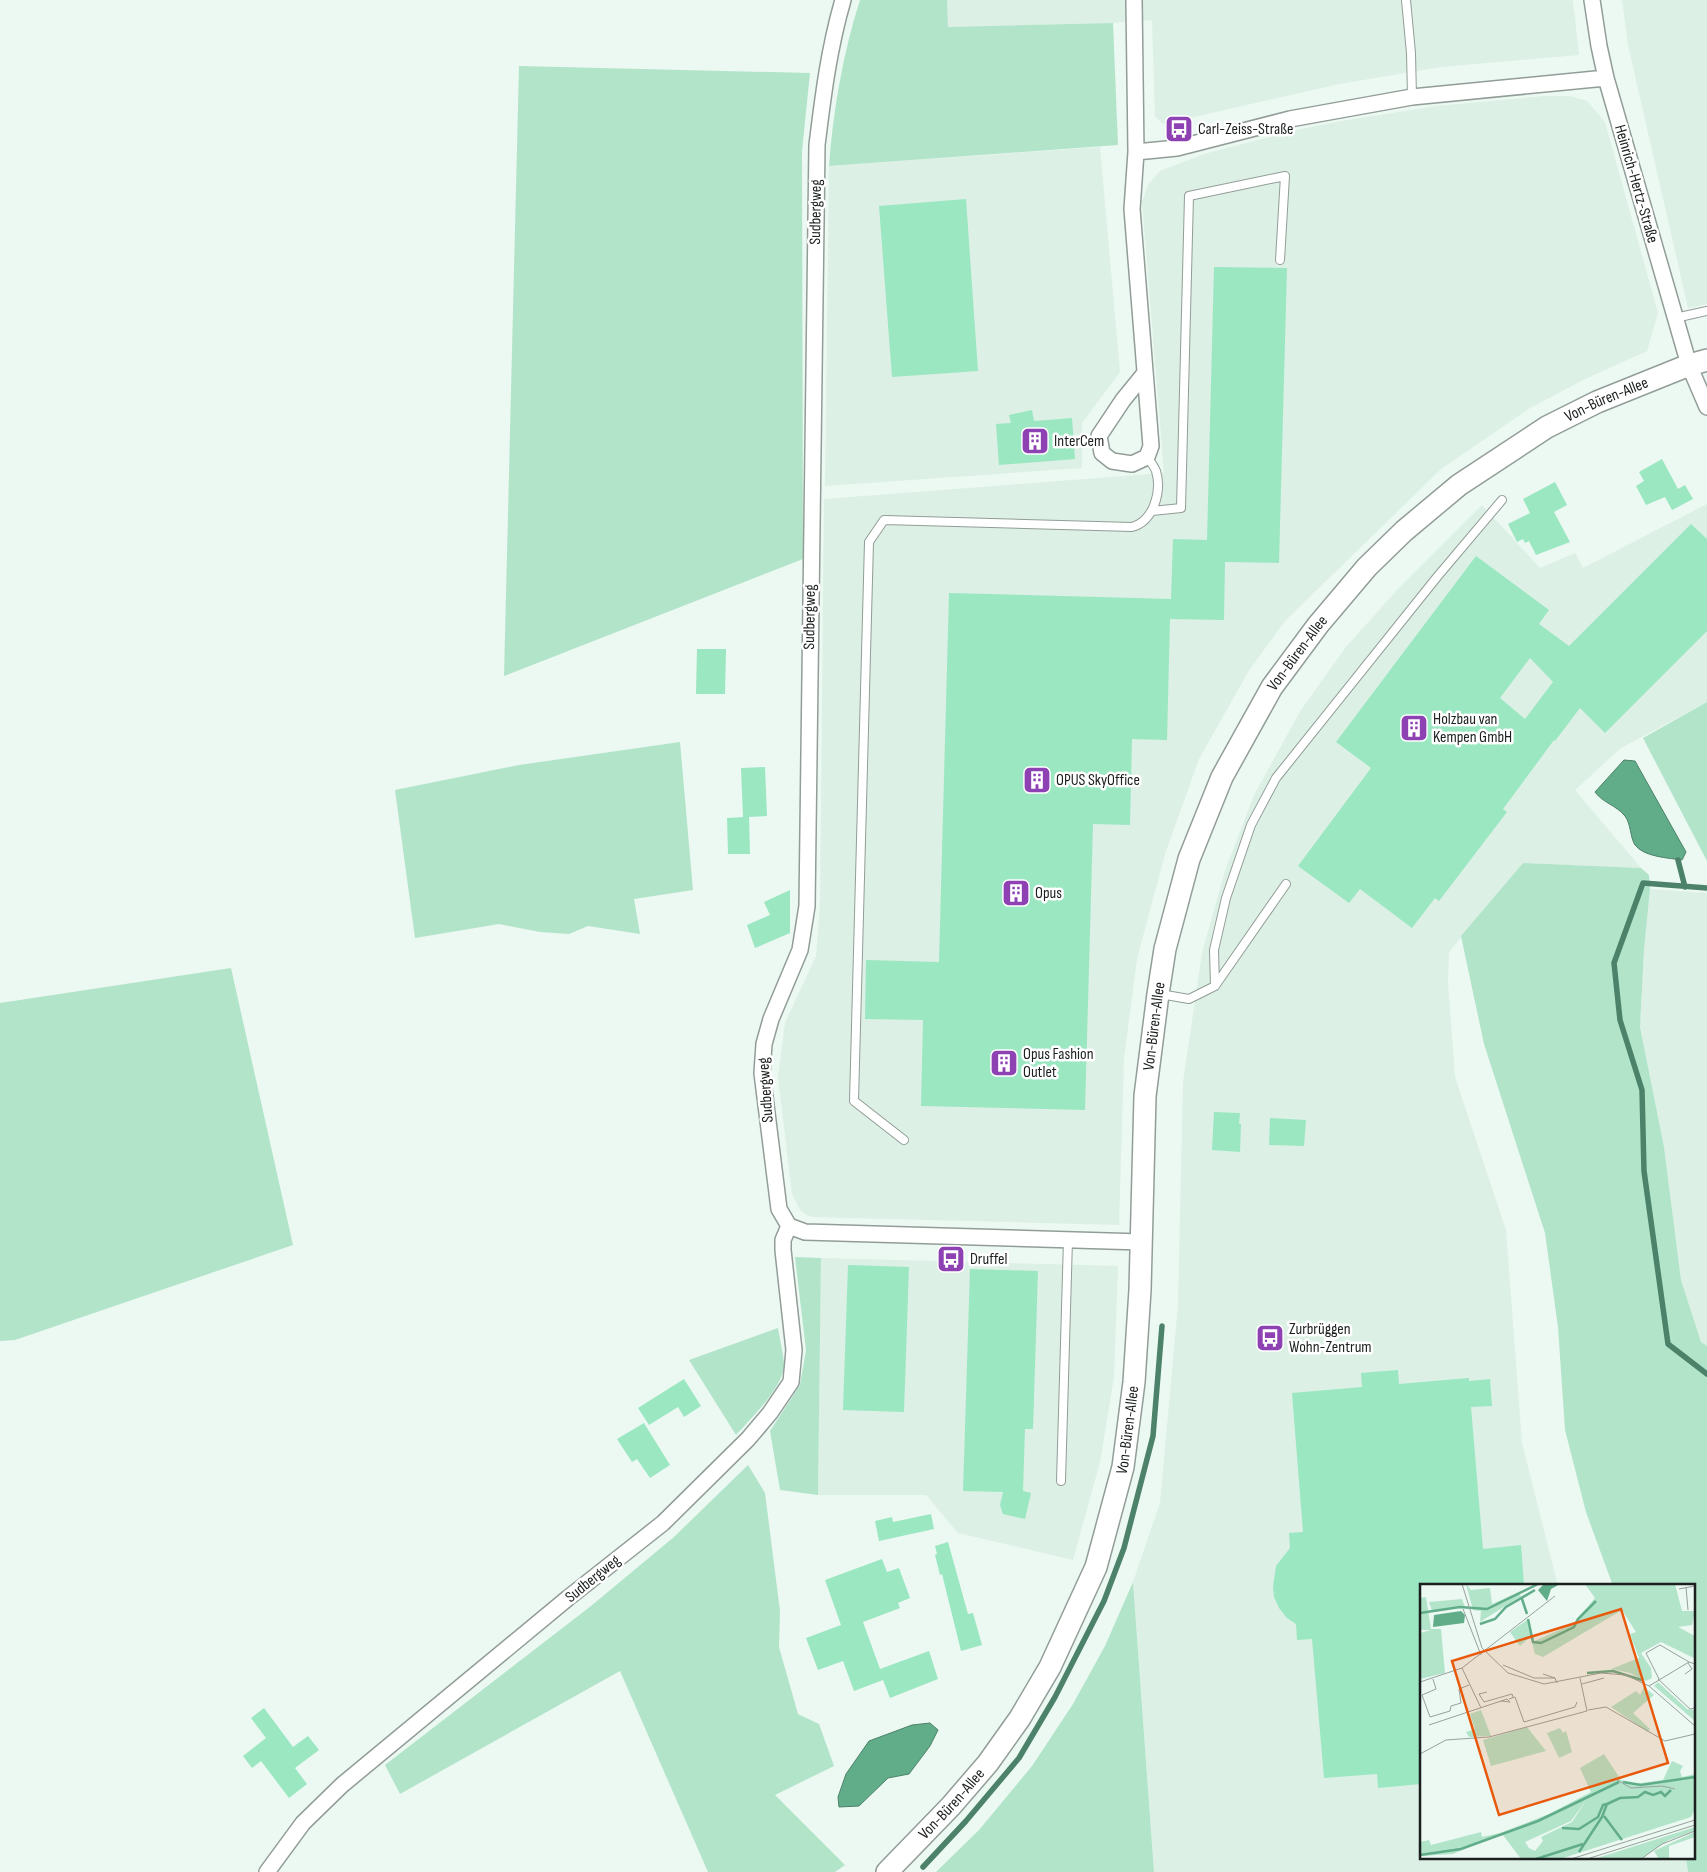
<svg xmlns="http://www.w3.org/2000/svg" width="1707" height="1872" font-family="'Sofia Sans Condensed',sans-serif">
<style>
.built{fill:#dcf0e5}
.green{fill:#b2e4ca}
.water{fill:#61ad8a;stroke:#4c8269}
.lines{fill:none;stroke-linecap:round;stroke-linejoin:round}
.stream{stroke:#4c8269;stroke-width:5.5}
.building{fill:#9ae7c2;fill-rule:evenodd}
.lane-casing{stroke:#929d97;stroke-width:10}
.street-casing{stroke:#929d97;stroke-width:18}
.secondary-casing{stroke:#929d97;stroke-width:24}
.lane{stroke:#fff;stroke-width:8}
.street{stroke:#fff;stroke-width:15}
.secondary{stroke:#fff;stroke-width:21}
.labels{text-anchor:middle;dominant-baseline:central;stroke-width:5;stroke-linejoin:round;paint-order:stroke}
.poi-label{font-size:16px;fill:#1b1f1d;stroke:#fff;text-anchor:start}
.street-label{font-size:16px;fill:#1b1f1d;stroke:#fff}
.inset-river{fill:none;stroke:#61ad8a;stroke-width:2.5}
.inset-road{fill:none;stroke:#98a19d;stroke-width:1}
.view{fill:#e8590c;fill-opacity:0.15;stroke:#e8590c;stroke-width:2.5}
.inset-edge{fill:none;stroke:#1b1f1d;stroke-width:2.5}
</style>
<rect width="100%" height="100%" fill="#ecf8f2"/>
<!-- built -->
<path class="built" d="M947,0h626l6,55 -138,12 -102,17 -176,40 -8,-8 -3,-96 -39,3 -165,4z
M1622,0h85v304l-19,4 -60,-263z
M1544,96h25l18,5 18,21 53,191 -11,38 -64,29 -53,28 -89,61 -157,153 -36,50 -49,87 -34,95 -28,105 -13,99 -5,167 -306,-8 -6,-2 -7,-5 -8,-16 -14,-117 7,-54 31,-67 4,-50 4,-407 340,-26 -22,-271 6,-17 12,-14 44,-17 92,-24 46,-9 94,-15z
M1100,147l20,225 -38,51v45l-257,18 4,-320z
M1707,504v198l-86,46 -46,42 66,78 -118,-5 -74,89 -1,31 7,94 51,153 16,213 36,143h-137v272h265l2,14h-534l-21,-290 27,-79 18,-198 5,-223 19,-129 23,-82 29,-76 47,-85 45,-63 51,-57 85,-85 58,63 35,-15 8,15z
M1650,889l57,4v453l-6,-4 -20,-62 -17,-133 -24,-120 4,-77z
M821,1258l297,8 -4,111 -14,85 -27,98 -115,-27 -32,-38h-108z"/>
<!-- green -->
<path class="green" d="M860,0h87l1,27 165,-4 5,122 -289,21c4,-55 14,-113 31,-166z
M519,66l291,7 -8,78 1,408 -299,117z
M1707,702v159l-64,-123z
M680,742l13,148 -59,9 6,35 -52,-8 -19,8 -29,-2 -41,-8 -84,14 -20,-148 124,-25z
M1523,863l118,5 8,7 1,14 -6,61 -4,77 24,120 17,133 20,62 6,4v526h-19l-2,-14h7v-272h-80l-27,-74 -21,-82 -7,-103 -13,-94 -61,-189 -23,-108z
M231,968l62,277 -278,95 -15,1v-338z
M795,1257l26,1 -3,237 -38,-5 -10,-59 30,-46 6,-35z
M778,1328c2,12 5,24 6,36 0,23 -33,54 -48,71l-47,-75z
M748,1465l17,28 15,118 -1,36 19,67 21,10 15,42 -59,29 70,70 -10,7h-127l-88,-201 -220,123 -15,-29 206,-159 83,-69z
M1133,1582l21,290h-218l43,-42 53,-64 41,-62 32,-58z"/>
<!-- water -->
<path class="water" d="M1624,760l11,1 51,91 -4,8c-13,-2 -38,-3 -47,-15 -5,-8 -4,-21 -10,-29 -9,-11 -22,-13 -30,-24z
M930,1723l8,7 -8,16 -21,28 -21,4 -29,28 -20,1 -1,-10 8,-23 23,-33 43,-16z"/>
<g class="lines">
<!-- stream -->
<path class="stream" d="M1678,860l7,27
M1707,888l-64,-5 -29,80 6,57 22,70 2,81 24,173 39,30
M923,1867l43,-46 53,-63 36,-61 49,-96 20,-53 29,-112 9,-110"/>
</g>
<!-- building -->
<path class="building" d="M966,199l12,172 -86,6 -13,-171z
M1214,267l73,1 -8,295 -54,-1 -1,58 -54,-1 -3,121 -35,-1 -2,86 -37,-1 -8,286 -164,-4 2,-86 -58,-1 1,-59 73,2 10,-369 222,6 2,-60 34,1z
M1032,410l2,11 38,-3 3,41 -76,6 -3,-41 15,-1 -2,-8z
M1662,459l16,30 7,-4 8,14 -21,11 -7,-13 -19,8 -10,-19 8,-5 -5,-9z
M1555,482l12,23 -13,7 16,30 -34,13 -7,-14 -4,2 -2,-4 -6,3 -9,-18 22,-11 -7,-14z
M1691,524l16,15v92l-102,102 -25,-25 -25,33 -1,-1 -51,69 4,3 -68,89 -4,-3 -23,30 -52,-39 -11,14 -51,-37 73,-98 -35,-26 140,-186 73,54 -10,14 30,22zM1530,658l23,24 -28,37 -25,-21z
M697,649h29l-1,45h-29z
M765,767l2,49 -18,1 1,37h-22l-1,-36 16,-1 -2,-49z
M790,890v43l-35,15 -8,-23 23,-10 -6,-13z
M1214,1112l26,1 -1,11h2l-1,28 -28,-2z
M1270,1118l36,2 -2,26 -35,-1z
M848,1265l61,2 -5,145 -61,-2z
M970,1269l68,2 -5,158h-8l-2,62 8,2 -6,26 -22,-5 -3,-9 3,-13 -40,-1z
M1398,1370l1,14 70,-6v3l21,-2 2,27 -21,1 12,142 38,-4 3,41h-103v198l-43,4 -1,-14 -53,4 -12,-139 -15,1 -1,-16 -9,-6 -8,-10 -5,-11 -1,-10 3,-21 14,-18 -1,-15 14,-1 -11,-139 70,-6 -1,-14z
M684,1379l17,27 -17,11 -6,-10 -29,18 -11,-17z
M644,1423l26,42 -20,13 -13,-19 -5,3 -15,-23z
M931,1514l3,15 -55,12 -4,-20 17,-4 1,5z
M948,1542l20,72 5,-1 9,32 -21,6 -19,-77 -2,1 -5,-20 2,-1 -2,-8z
M882,1559l5,13 12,-4 11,30 -12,5 2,5 -37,14 17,47 49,-18 9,28 -48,19 -7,-18 -29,11 -11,-30 -25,9 -12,-32 35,-13 -16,-45z
M264,1708l29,39 15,-11 11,14 -24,18 12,16 -18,14 -28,-37 -9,7 -9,-12 23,-18 -15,-20z"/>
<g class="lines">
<defs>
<path id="lane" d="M1406,0l5,53 1,44
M1675,318l32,-7
M1152,511l29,-3 8,-312 96,-20 -5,84
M1215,986l-1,-36 12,-52 25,-73 25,-47 161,-201 65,-77
M1160,994l29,5 26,-13 71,-102
M904,1140l-50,-39 15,-559 15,-22 248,7c22,-6 30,-36 24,-56 -2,-5 -6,-10 -9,-14
M1061,1481l7,-241"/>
<path id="street" d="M843,0c-14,48 -20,96 -26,145l-10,761 -7,44 -29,69 -7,25 -2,29 17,136 10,17 16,6 337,10
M1134,0l2,152 -4,57 19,237 -4,11 -15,7 -20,-3 -10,-8 -3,-17 24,-36 22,-27
M1592,0l7,46 7,32 83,287 18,42
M1136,152l41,-4 113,-29 122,-22 194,-19
M267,1872l36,-49 39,-38 226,-187 95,-75 85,-84 22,-26 21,-31 3,-32 -11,-100v-10l6,-14"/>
<g id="secondary">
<path id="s1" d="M887,1872l64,-66 37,-43 32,-45 30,-51 46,-100 27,-100 11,-85 6,-92 5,-194 13,-102 7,-45 24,-90 33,-82 50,-90 46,-62 49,-58 37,-36 55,-46 88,-58 50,-25 92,-37 18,-5"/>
</g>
</defs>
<!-- lane casing -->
<use href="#lane" class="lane-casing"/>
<!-- street casing -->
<use href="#street" class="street-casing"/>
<!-- secondary casing -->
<use href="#secondary" class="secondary-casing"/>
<!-- lane -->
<use href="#lane" class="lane"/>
<!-- street -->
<use href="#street" class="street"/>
<!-- secondary -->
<use href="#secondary" class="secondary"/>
</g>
<!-- icons -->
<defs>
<symbol id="bus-square" viewBox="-11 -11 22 22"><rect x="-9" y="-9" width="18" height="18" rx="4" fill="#8d41b3" stroke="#fff"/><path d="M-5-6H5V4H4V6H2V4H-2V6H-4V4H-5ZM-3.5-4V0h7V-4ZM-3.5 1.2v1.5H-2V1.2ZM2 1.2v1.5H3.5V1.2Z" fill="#fff"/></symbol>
<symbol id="building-square" viewBox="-11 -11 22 22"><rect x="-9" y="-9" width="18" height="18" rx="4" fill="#8d41b3" stroke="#fff"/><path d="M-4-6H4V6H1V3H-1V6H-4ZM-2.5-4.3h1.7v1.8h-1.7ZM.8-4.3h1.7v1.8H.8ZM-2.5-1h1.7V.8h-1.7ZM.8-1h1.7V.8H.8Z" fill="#fff"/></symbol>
</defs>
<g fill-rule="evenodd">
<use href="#bus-square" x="1163" y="113" width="32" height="32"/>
<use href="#building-square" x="1019" y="425" width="32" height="32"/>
<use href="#building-square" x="1398" y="712" width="32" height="32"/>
<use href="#building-square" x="1021" y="764" width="32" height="32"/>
<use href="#building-square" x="1000" y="877" width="32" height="32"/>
<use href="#building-square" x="988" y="1047" width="32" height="32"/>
<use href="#bus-square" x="935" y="1243" width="32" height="32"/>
<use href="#bus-square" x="1254" y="1322" width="32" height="32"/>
</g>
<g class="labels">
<!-- poi labels -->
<g class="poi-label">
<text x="1198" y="129">Carl-Zeiss-Straße</text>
<text x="1054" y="441">InterCem</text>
<text x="1433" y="719">Holzbau van<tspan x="1433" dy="18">Kempen GmbH</tspan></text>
<text x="1056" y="780">OPUS SkyOffice</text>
<text x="1035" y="893">Opus</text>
<text x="1023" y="1054">Opus Fashion<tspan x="1023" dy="18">Outlet</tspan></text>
<text x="970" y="1259">Druffel</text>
<text x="1289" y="1329">Zurbrüggen<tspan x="1289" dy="18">Wohn-Zentrum</tspan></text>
</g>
<!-- street labels -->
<g class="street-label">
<text transform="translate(1636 184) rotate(74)">Heinrich-Hertz-Straße</text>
<text transform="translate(816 212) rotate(-89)">Sudbergweg</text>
<text stroke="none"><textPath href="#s1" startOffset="1729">Von-Büren-Allee</textPath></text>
<text transform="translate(810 617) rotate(-89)">Sudbergweg</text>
<text stroke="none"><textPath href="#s1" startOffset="1324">Von-Büren-Allee</textPath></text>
<text stroke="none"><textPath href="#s1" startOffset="919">Von-Büren-Allee</textPath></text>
<text transform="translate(766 1090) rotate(-94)">Sudbergweg</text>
<text stroke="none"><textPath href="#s1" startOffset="514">Von-Büren-Allee</textPath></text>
<text transform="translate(593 1579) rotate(-39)">Sudbergweg</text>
<text stroke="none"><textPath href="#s1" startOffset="94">Von-Büren-Allee</textPath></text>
</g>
</g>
<!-- overview -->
<g transform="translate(1420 1584)">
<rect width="275" height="275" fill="#ecf8f2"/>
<path d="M46,0l5,6 19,-2 2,16 27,-12 2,4 -41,26 1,-11 -8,-1zM165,0h90l7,27h13l-3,14 -14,2 17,9 -1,22 -33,-16 -20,11 10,15 1,10 -6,3 -16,-8 -19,-4 28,-11 -9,-24 6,-2 -14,-22 -79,47 -8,-3 -3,-12 41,-18 22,-26zM6,13l5,32h10l4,44 -25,6v-46l11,-3h-11v-32zM42,15l3,8 -33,4 -3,-9zM107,36l4,16 -11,10 -10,-14zM238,98l29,27 8,1v11l-41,-35zM224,103l10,8 -21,18 17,16 -2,3 -37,-25 25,-16 4,4zM61,126l10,26 -22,1 -3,-5 9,-3 -5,-15zM107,143l19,24 -55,15 -8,-26zM140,144l3,5 3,-2 6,21 -13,6 -12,-25zM184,170l17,26 13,4 29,-4 9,-19 11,5 -3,5 2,6 13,-3v35l-4,8 -131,42h-22l42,-14 -47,14h-12l-18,-24 -19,5 -31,14 -33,2v-14l9,-2 2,5 50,-13 1,5 18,-4 49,-19 42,-22 -11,-24zM167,215l-15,23 -31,15 2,4 -8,10 -6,-3 -4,-6 46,-21zM275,243v4l-26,9 -29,19h-46zM275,248v5l-26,9v13h-10l-5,-8z" fill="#b2e4ca" fill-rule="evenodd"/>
<path d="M124,0h16l-9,5 -4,12 -9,-11zM41,27l4,4 -1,8 -31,4 1,-12z" fill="#61ad8a"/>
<path class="inset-river" d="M102,15l5,15M0,29l40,-6 27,2 51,-25M108,35l5,23 8,1 33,-16 4,-8 18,-18M60,40l15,-5 11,-12 29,-17M167,89l26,-2 29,9M203,198l18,3 54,-8M184,232l18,24M142,244l17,1 19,-12 5,-12 7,-2M159,268l23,-35 5,-13 13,-6 18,-1 7,-5 8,3 8,-3 4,4 6,-6M0,271l41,-6 77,-28 81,-39M116,275l47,-15"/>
<path class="inset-road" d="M42,0l20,64 26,25 36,11 57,-11 25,2 23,11 46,40M266,3l2,23M259,5l16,-3M43,25l18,46M83,81l31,13h21M42,84l19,40M123,90l12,4 2,5M265,90l7,-5 -4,-6M13,95l3,10 -14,6 8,22 20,-6 1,-5 10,-3 -2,-14 10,-4M238,95l32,30 5,-1M239,95l-13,-26 14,-8 29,17M0,98l42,-14 93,-72M162,100l22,-6M229,102l40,-24 6,2M67,108l-8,2 5,8 28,-8 1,3M89,115l6,-2 9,25 51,-15 2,-5M168,126l18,-3 59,34 30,-7M9,141l78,-26 3,3 -9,-1M0,170l26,-14 43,-3 98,-26 -7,-33M197,196l14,8 31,-2 13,3M151,275l124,-39M167,275l108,-34M221,275l21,-15 33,-13"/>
<path class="view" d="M201,25l47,154 -169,52 -47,-154z"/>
<rect width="275" height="275" class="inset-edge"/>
</g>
</svg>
